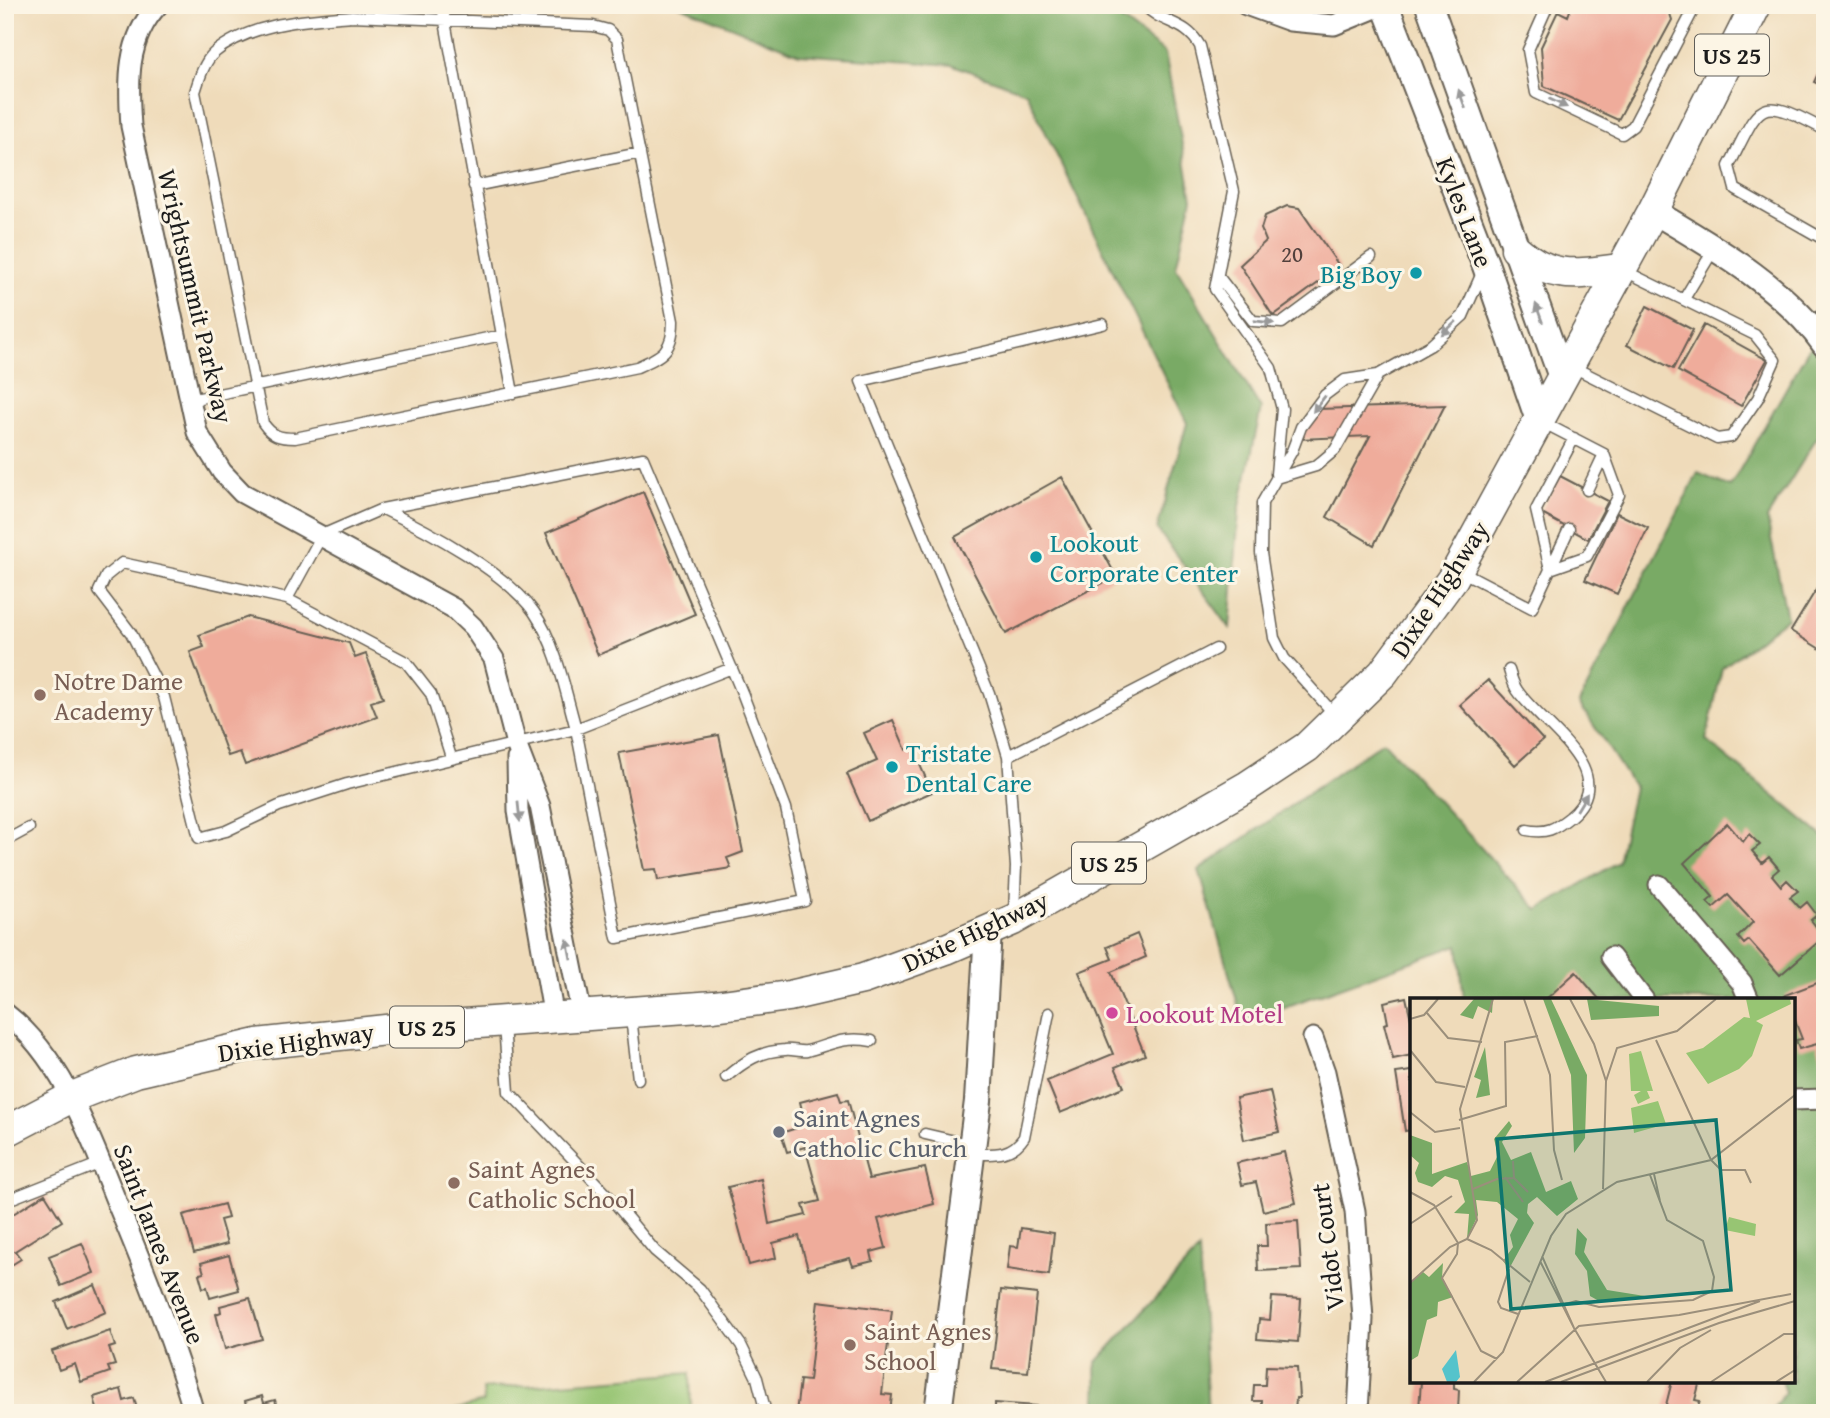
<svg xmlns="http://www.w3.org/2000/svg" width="1830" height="1418" font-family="'Gentium Book Plus',serif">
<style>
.green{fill:#97c573;stroke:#5a7048;stroke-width:2}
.forest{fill:#79aa65;stroke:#4a6340;stroke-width:2}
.building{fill:#efac9b}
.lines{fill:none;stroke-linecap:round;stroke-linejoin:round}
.service-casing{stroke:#665f53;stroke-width:13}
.minor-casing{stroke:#665f53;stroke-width:23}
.tertiary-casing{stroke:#665f53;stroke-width:28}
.secondary-casing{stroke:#665f53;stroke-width:30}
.primary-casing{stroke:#665f53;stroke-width:33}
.service{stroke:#fff;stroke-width:10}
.minor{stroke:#fff;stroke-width:19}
.tertiary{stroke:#fff;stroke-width:24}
.secondary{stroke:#fff;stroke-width:26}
.primary{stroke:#fff;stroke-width:30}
.oneway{fill:#999}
.culture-dot{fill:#0f9aa8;stroke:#fcf5e5;stroke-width:2.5}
.education-dot{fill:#8d6e63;stroke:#fcf5e5;stroke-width:2.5}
.hotel-dot{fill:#d1479c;stroke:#fcf5e5;stroke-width:2.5}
.worship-dot{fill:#6b7280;stroke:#fcf5e5;stroke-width:2.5}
.labels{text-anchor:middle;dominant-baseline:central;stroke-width:6;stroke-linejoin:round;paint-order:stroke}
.number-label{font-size:23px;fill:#51403c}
.shield{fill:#fcf5e5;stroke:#5f5d58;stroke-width:2}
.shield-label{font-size:24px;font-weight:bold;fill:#1c1c1c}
.street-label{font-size:26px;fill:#1c1c1c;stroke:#fcf5e5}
.culture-label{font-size:26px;fill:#0d838f;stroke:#fcf5e5;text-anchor:start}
.education-label{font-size:26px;fill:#785e54;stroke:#fcf5e5;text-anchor:start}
.hotel-label{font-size:26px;fill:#b23c85;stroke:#fcf5e5;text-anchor:start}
.worship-label{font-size:26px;fill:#5b616d;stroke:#fcf5e5;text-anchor:start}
.inset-road{fill:none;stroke:#9b8f7b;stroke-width:2}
.view{fill:#0f766e;fill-opacity:0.15;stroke:#0f766e;stroke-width:3.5}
.inset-edge{fill:none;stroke:#1c1c1c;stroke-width:3.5}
</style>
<rect width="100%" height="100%" fill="#fcf5e5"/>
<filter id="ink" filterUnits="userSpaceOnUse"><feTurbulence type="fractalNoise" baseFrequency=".0143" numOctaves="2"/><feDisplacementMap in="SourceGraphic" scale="14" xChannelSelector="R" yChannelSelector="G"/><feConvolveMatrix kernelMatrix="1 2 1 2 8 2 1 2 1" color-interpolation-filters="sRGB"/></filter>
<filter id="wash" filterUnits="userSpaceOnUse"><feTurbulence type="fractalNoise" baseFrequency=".00686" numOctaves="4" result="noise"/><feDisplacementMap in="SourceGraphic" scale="28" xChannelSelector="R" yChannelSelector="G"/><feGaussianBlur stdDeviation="1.57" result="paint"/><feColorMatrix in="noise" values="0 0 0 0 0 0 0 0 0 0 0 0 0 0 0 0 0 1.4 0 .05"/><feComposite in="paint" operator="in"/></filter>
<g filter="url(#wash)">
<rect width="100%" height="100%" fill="#efdbba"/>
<!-- green -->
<path class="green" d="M690,1373l1,40h-248l41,-11 -1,-13z"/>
<!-- forest -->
<path class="forest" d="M678,5h424l63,48 27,145 -16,69 85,142 -22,102 -9,117 -73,-99 30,-106 -161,-331 -73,-27 -154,-11z
M1817,334l8,11v89l-9,6 -49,78 20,100 -65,50 -16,72 119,98v575h-55l15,-21 -4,-11h12v-381h-329l-6,-55 -215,77 -44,-152 184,-129 155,169 80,-48 16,-75 -55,-84 119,-230 32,14z
M1199,1250l9,163h-111l-1,-50z"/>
<g id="blocks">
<!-- building -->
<path class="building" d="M1572,5h95l5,15 -54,100 -74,-34 -3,-39 17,-36 10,5z
M1825,59v28l-11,-5z
M1287,206l12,2 41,59 -67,49 -33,-51 26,-24 -5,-12 4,-13z
M1647,306l46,24 -20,39 -46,-24z
M1704,325l63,35 -26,46 -63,-35z
M1445,405l-71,140 -47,-28 43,-81 -71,3 19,-30z
M1560,476l48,25 -20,38 -48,-26z
M1062,477l54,99 -110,58 -51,-97z
M643,492l52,122 -97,41 -52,-122z
M1617,513l31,15 -31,66 -32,-14z
M1825,575v77l-34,-21z
M248,617l101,26 6,15 11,-4 17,44 -12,4 6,15 -132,48 -5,-13 -12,4 -38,-104 14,-5 -5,-12z
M1488,680l55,60 -28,25 -55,-60z
M893,720l13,30 6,-3 20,45 -64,29 -21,-47 30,-13 -13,-28z
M719,735l24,117 -16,6 4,10 -73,12 -2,-11 -12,1 -25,-117z
M1727,823l16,19 6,-8 11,11 -8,6 10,12 7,-6 10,12 -7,6 9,11 6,-6 11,11 -8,6 10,11 7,-6 10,13 -6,5 13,17 -44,38 -31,-35 -5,4 -6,-7 15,-15 -25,-27 -15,13 -6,-6 6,-5 -29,-34z
M1137,934l9,23 -35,15 34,83 -30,12 9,20 -64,26 -13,-32 66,-27 -34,-82 33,-13 -5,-12z
M1576,972l24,28h-55z
M1825,980v81l-2,1 -6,-18 -18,5 -3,-9 6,-1 -9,-23v-16h-6l-2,-5z
M1406,997l6,27v31l-19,4 -9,-35 4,-1 -4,-21z
M1412,1071v59l-7,1 -9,-58z
M1270,1091l9,41 -35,8 -8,-42z
M838,1092l3,9 7,-1 21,79 56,-11 9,36 -56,15 8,29 -15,4 2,9 -20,5 -3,-8 -42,11 -9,-33 -26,7 3,15 -27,7 -21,-78 33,-8 8,45 37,-9 -3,-10 17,-4 -15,-54 -18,5 -6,-19 19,-6 -4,-15 6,-2 -2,-8z
M1284,1152l12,51 -33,8 -7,-29 -14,3 -5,-22z
M45,1194l17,27 -47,30 6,8 -16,10v-50z
M224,1204l4,14 -8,2 7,24 -33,9 -11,-38z
M1298,1221l3,48 -43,2 -1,-25h10l-1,-23z
M1021,1228l33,5 -5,42 -42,-6 3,-23 8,1z
M82,1243l12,30 -33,13 -12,-30z
M229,1255l10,35 -29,8 -3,-11 -4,1 -4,-14 5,-1 -3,-10z
M95,1285l11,27 -39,17 -11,-27z
M1001,1290l36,4 -9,78 -36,-3z
M1272,1297l29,2 -3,43 -41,-3 2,-20 11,1z
M250,1298l12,41 -37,10 -9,-35 5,-2 -1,-6z
M818,1301l74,9 -10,84 10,1 -2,18h-94l4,-33 9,1z
M110,1331l5,15 -6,2 6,17 -7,2 2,5 -29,10 -6,-18 -16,6 -7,-19z
M1266,1366l31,1 2,31h-3l-1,15h-33v-12h-9l1,-16h11z
M1421,1381h33v8l5,1 -1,21 -39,-2z
M1672,1381h28l-5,19 5,1 -4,12h-32z
M121,1389l3,12 10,-3 4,15h-40l-4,-16z
M262,1396l2,7 11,-3 4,13h-31l-3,-12z
M995,1403l41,3 -1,7h-40z"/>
</g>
</g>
<g filter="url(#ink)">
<use href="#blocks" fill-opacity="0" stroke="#665f53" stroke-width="2"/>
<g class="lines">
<defs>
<path id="service" d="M1144,5c19,20 41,15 56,41l34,145 -19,98 56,79 11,41 -6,65
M1548,5l-20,45 8,43 86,41 11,-8 63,-121
M352,16l241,10 15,4 9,9 56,282c0,30 -11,35 -36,46l-342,71c-16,0 -23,-2 -32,-15l-68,-331c4,-13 9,-30 19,-39 36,-31 94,-33 138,-37z
M1825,130c-68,-36 -63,-29 -96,36l6,23 90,51
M474,186l166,-33
M1218,276l35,45 29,2 89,-66
M1684,299l30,-50
M502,335l11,58
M1571,366l146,73 14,-2 27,-39 17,-38 -20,-25 -130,-64
M190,400l312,-65 -60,-330
M1542,422l62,32 -17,36
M1574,438l-38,72 14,59 37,-13 32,-61 -15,-41
M1276,478l40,-12 19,-16 43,-75
M383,509c44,21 123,63 151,103 23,34 31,78 42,117l156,-61
M1461,571l71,37 37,-79
M287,599l35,-64 60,-26 261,-51 100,237 43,113 19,93 -188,37 -41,-209 -229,55 -68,22 -53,25 -27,7 -35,-141 -33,-64 -32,-42 7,-15 16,-13 165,36 119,63 25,32 20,63
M1509,670c2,6 4,14 8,20 23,35 106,82 53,127 -15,12 -24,17 -43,13
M1335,715l-51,-57 -10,-20 -13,-85 1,-50 30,-52 9,-24 24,-32 20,-15 33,-5 53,-30 32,-29 19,-43
M1008,756l208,-107
M5,841l24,-13
M1014,912l2,-45 -8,-111 -19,-63 -128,-312 242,-57
M631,1016l7,63
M504,1025l5,67 105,110 41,49 45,38 41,56 16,33 9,35
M726,1077c19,-16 34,-26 59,-27 7,-1 15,2 22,1 25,-7 37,-15 65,-10
M925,1134l47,11
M971,1154c22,0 40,3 53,-17l25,-124
M5,1201l96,-38"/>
<path id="minor" d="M158,5c-32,34 -30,78 -27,121l66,306 25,40 20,21 211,115 20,19 21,32 22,85 24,62 42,210
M1246,5l44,16 44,4 49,-20
M1817,334l8,-16
M517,759l1,52 36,207
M1659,885l83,98 7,17
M1611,957l33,43
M5,1013c59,45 87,129 114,195 28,67 55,135 75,205
M1313,1038l12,34 30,139 8,108 -5,94
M1793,1100l32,-1"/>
<path id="tertiary" d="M1653,211c62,37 129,74 172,134"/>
<path id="secondary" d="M1385,5l101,261 53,154
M1429,5l133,372
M938,1413l40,-312 10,-171"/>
<path id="primary" d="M1516,249c35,32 61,25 105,20
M5,1132l67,-35 64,-25 121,-28 138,-15 319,-23 75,-10 74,-17 83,-30 67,-29 235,-134 59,-39 76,-74 70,-95 200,-367 103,-206"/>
</defs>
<!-- service casing -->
<use href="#service" class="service-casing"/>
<!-- minor casing -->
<use href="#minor" class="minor-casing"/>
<!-- tertiary casing -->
<use href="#tertiary" class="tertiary-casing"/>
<!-- secondary casing -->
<use href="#secondary" class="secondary-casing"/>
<!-- primary casing -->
<use href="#primary" class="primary-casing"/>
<!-- service -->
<use href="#service" class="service"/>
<!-- minor -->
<use href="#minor" class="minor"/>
<!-- tertiary -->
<use href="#tertiary" class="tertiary"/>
<!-- secondary -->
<use href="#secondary" class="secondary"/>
<!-- primary -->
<use href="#primary" class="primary"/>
</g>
<!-- one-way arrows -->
<defs><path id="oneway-solid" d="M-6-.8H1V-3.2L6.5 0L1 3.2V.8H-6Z" transform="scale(1.75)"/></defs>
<g class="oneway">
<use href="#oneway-solid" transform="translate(1462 99) rotate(-110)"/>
<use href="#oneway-solid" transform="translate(1558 103) rotate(26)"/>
<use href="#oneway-solid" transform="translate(1539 313) rotate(-110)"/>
<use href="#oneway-solid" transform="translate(1264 322) rotate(8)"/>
<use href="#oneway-solid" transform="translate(1449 328) rotate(138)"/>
<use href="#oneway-solid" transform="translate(1319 404) rotate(128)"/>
<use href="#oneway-solid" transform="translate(1582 802) rotate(-59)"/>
<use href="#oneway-solid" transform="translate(519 812) rotate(84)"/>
<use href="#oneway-solid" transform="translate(569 949) rotate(-101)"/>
</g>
</g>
<!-- markers -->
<g class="culture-dot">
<circle cx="1416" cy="273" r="7"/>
<circle cx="1036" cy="557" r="7"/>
<circle cx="892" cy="767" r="7"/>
</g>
<g class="education-dot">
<circle cx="40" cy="695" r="7"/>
<circle cx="454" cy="1183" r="7"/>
<circle cx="850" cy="1345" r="7"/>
</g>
<circle class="hotel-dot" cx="1112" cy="1013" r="7"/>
<circle class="worship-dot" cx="779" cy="1132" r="7"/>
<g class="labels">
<!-- number labels -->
<g class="number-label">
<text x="1292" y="253">20</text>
</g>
<!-- shield labels -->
<g class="shield">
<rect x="1695" y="34.5" width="74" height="41" rx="5"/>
<rect x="1072" y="842.5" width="74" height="41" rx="5"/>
<rect x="390" y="1006.5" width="74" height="41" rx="5"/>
</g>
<g class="shield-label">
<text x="1732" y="55">US 25</text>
<text x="1109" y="863">US 25</text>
<text x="427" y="1027">US 25</text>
</g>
<!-- street labels -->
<g class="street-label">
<text transform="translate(1465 212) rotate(69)">Kyles Lane</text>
<text transform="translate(196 296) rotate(77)">Wrightsummit Parkway</text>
<text transform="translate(1439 589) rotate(-57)">Dixie Highway</text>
<text transform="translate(975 931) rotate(-25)">Dixie Highway</text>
<text transform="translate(296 1042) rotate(-8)">Dixie Highway</text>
<text transform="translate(160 1244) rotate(69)">Saint James Avenue</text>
<text transform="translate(1327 1247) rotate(-97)">Vidot Court</text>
</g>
<!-- culture labels -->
<g class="culture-label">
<text x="1402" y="273" text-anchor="end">Big Boy</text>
<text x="1050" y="542">Lookout<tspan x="1050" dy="30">Corporate Center</tspan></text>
<text x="906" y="752">Tristate<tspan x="906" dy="30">Dental Care</tspan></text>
</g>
<!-- education labels -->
<g class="education-label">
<text x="54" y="680">Notre Dame<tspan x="54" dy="30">Academy</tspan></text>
<text x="468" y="1168">Saint Agnes<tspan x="468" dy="30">Catholic School</tspan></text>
<text x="864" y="1330">Saint Agnes<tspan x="864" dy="30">School</tspan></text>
</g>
<!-- hotel labels -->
<g class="hotel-label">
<text x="1126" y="1013">Lookout Motel</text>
</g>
<!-- worship labels -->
<g class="worship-label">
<text x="793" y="1117">Saint Agnes<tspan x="793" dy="30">Catholic Church</tspan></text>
</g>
</g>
<!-- overview -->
<g transform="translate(1410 998)">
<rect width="385" height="385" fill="#efdbba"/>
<path d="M336,1h44l1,5 -35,17 7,4 -11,31 -13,13 -31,15 -22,-31 17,-5 41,-31 6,1zM231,53l12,40h-6l3,7 -12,6 -4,-9 7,-4h-10l-2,-37zM248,103l8,23 -32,9 -3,-25zM319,219l27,7 -1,12 -30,-6z" fill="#97c573"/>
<path d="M64,1h19l-1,14 -14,-7 -5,13 -13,-4zM133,1h8l36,76 -2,63 -11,15 -3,-78zM177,1l72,7v10l-68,4zM75,49l5,48 -14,3 5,-18 -7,-3zM99,123l3,5 -10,16 9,18 20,-8 15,40 25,-11 7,18 -21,17 -20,-19 -9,7 -1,9 7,10 -25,46 -6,-8 10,-14 -3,-12 8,-16 -21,-17 -21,-2 2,15 -11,24 2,-25 -15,-1 11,-11 -7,-22 -13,-4 -13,11 -14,-5 -3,-9 4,-10 -9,-8v-20l22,8v31l35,-12 4,14 19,-5 8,-16 -4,-16zM167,230l10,11 -3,13 23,38 44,7 -52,4 -9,-5 -3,-25 -12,-17zM33,265l-1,15 11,19 -15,5 -1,14 -10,4 -9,36 -8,5v-78l13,-11 6,5z" fill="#79aa65"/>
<path d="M46,352l4,27 -4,5h-9l-5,-13z" fill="#55c3cb"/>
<path class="inset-road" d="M114,1l26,76 4,75 8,30M160,1l24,45 12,37 -3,108M17,15l21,25 34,4M0,21l14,-4 14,-16M246,42l55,120 10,10h24l6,13M0,52l26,32 29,5M196,83l11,-33 60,-17 39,-32M0,114l25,20 25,-4M49,122l47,-14 -1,-64 33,-6M103,163l1,17 14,14M244,176l6,27M95,179l18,25M63,191l24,-10 17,-1M0,194l24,13 24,38 -1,11 -15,24 39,73 16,8M0,226l42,-28M57,241l24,11 39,32M132,258l32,72 32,54M130,263l34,67M99,271l-11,33 3,6 17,6M0,285l40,-36 17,-8 10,-19 -17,-111 33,-110M155,306l11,-3 23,6 94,-7 19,-9 2,-14 -11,-36 -36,-21 -17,-45M64,384l29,-30 48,-116 15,-22 51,-32 94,-22 84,-65M107,384l62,-56 100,-11 112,-21M135,384l215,-81M151,384l158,-59 76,-22M237,384l33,-34 31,-18M301,384l73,-48h11M366,384l19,-12"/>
<path class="view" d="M306,122l15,170 -220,19 -14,-170z"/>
<rect width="385" height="385" class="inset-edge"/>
</g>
<!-- margin -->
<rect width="1830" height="1418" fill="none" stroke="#fcf5e5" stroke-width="28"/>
</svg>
